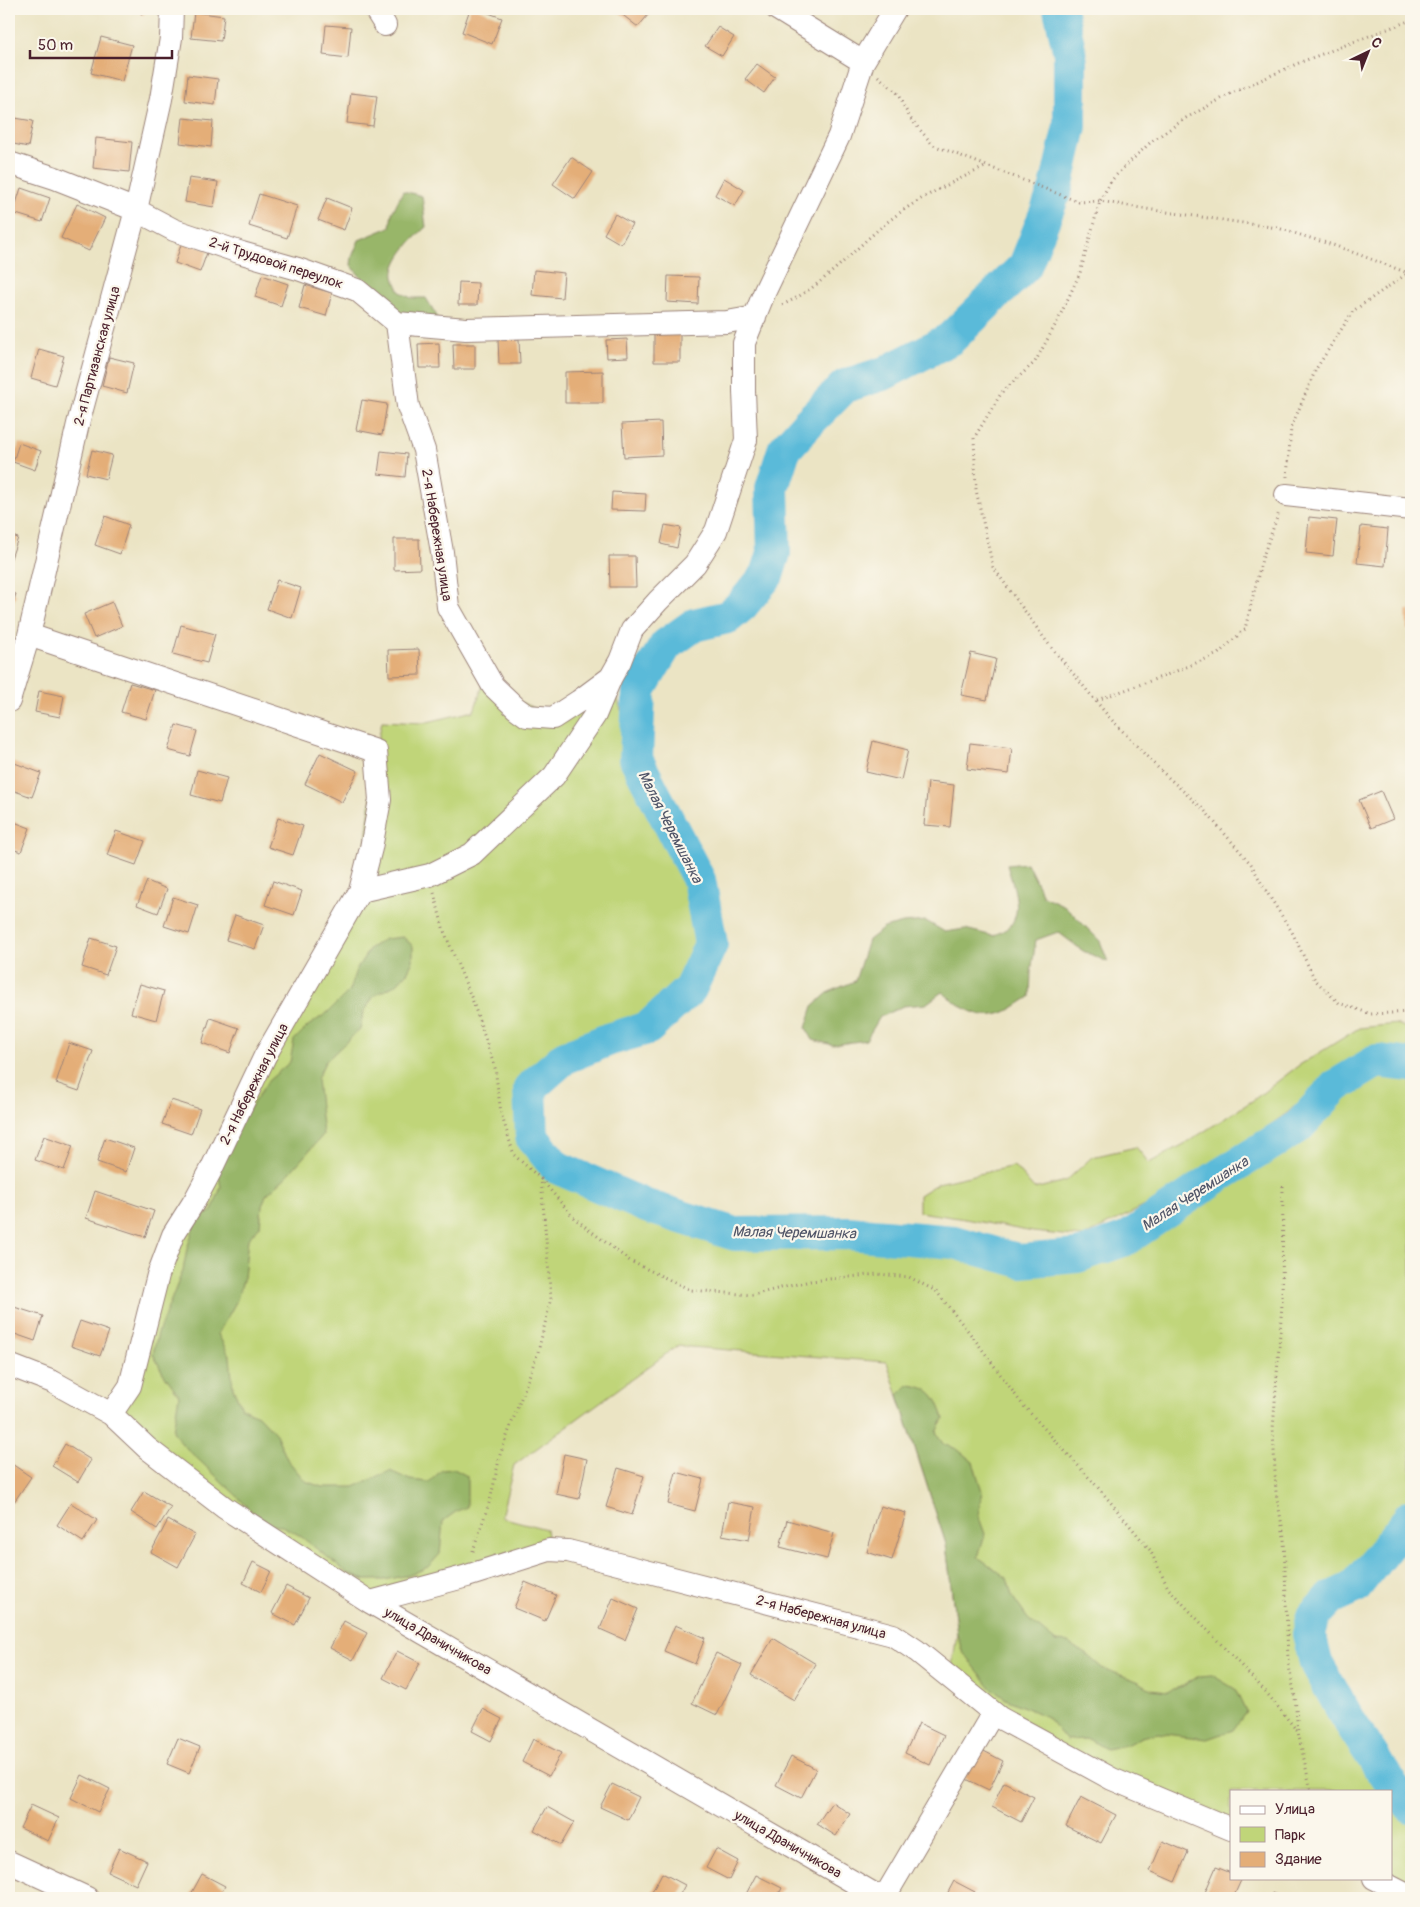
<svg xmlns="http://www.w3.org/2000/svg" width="1420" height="1907" font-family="Pangolin,sans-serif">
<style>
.green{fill:#c0d579;stroke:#857a52}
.forest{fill:#98b669;stroke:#716a4a}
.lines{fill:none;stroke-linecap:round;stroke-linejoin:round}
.river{stroke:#5abad9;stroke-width:34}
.building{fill:#e4ae78}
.minor-casing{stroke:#9a8278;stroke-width:24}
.path{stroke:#9a8278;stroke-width:3;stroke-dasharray:1 4;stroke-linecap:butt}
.minor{stroke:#fff;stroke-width:22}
.labels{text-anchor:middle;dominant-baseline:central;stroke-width:4.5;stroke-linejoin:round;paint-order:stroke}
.street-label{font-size:14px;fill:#4a1f2b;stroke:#fbf7ec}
.water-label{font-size:15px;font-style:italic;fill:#505568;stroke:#fbf7ec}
</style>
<rect width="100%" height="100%" fill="#fbf7ec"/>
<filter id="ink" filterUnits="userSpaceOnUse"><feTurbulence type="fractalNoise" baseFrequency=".02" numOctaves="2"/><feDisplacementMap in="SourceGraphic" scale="10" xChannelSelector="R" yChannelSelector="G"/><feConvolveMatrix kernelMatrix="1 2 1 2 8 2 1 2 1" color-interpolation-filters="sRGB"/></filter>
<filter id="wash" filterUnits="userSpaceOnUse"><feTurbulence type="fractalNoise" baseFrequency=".0096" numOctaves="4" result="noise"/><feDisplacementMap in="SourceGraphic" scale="20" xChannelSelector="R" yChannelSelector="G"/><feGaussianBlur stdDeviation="1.12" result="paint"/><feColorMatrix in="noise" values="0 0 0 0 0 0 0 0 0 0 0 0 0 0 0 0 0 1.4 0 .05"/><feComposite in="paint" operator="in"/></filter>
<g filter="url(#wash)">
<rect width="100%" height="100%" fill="#ebe4c4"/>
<!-- green -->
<path class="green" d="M611,677l25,82 63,121 12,64 -21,45 -42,39 -38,11 -59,30 -21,19 2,48 24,31 90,39 88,28 115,-1 105,9 67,19 57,-5 48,-17 94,-64 78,-48 38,-41 41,-25 34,4v451l-56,71 -24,11 -17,18 -5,19 7,28 30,53 42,64 23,27v74l-20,-6v-84h-160v38l-119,-50 -162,-100 7,-45 -11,-90 -59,-182 -210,-16 -163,119 -13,52 45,12 3,21 -179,52 -259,-188 47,-139 202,-384 16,-140 6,-30 41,2 51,-12 9,-26 70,32z
M1397,1024l14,6v24l-42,-2 -43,26 -39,35 -65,46 -67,42 -72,36 -50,-5 -68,-13 -46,-7v-17l19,-12 76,-17 20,23 32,-8 26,-24 44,-10 13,16 37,-20 66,-42 46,-35 61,-38z"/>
<!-- forest -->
<path class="forest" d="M403,191l19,5 4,31c-11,10 -35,33 -32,50 1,5 4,10 6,15l11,6h15l12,20 -42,-5 -32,-32 -13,-16 1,-8 7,-17 31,-13 2,-14z
M1027,863l16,33 22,10 35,35 8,21 -25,-11 -25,-19 -22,8 -5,32 -1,25c-9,5 -21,15 -31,17 -23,6 -40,-9 -57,-22l-16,12 -23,2 -23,11 -14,23 -33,5 -20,-5 -7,-12 7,-22 16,-14 26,-11 13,-41 16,-12 19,-5 23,-2 19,11 20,-3 28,7c5,-3 13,-6 17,-10 14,-17 2,-43 -3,-61z
M403,937l10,9v15l-6,12 -10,11 -23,12 -11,17 -3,16 -35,33 -8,17 6,56 -37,42 -20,18 -4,11 -2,20 -12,13 -4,39 -8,24 -18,32 12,23 3,31 9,20 16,7 18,19 11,25 18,22 17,6h32l36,-16 20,9 19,2 13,-12 12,-1 13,7v31l-10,4 -14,10 -3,33 -12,13 -18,8 -26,5h-19l-16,-6 -50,-39 -17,-9 -13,-1 -14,-10 -19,-20 -54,-51 -9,-13 6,-36 -16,-22 -10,-19 5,-21 25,-63 4,-21 9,-29 16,-9 9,-24 -4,-21 10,-24 41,-61 22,-19 4,-22 14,-14 19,-13 22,-22 7,-21 14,-22 15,-9z
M908,1385c24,2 28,11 36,33l-8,14 7,12 14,5 16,13 9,29 -4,24 7,19 -7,23 29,21 5,18 16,23 28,23 12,1 19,12 15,13 35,13 14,8 17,2 15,-5 16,-10 13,-1 23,14 11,23 -13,18 -26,9 -49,-6 -17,4 -15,8 -20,4 -18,-10 -22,1 -19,-23 -41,-18 -14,-10 -30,-38 -5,-17 -11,-90 -48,-149z"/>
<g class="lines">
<!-- river -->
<path class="river" d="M1060,9l10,45v72l-14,62 -31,78 -75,73 -65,34 -40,13 -37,37 -24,27 -12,38 2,65 -7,22 -25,30 -14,12 -34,8 -28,20 -27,45 -3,69 63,121 12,64 -21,45 -42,39 -38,11 -45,18 -35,31 2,49 24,30 90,39 89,28 113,-1 106,9 67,19 57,-5 48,-17 94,-64 78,-48 38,-41 41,-25 34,4
M1411,1516l-56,71 -24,11 -17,18 -5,18 7,29 30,53 42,64 23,27"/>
</g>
<g id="blocks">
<!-- building -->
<path class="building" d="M136,9h12l-5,6z
M470,9h8l24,9 -10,26 -30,-12z
M615,9h38l-15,18z
M194,12l30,4 -3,25 -30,-3z
M326,25l25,2 -3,31 -25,-3z
M718,27l16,10 -12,19 -17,-10z
M101,37l31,8 -10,36 -31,-8z
M757,64l18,13 -11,16 -19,-14z
M188,75l30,4 -3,26 -30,-4z
M351,93l26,3 -4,30 -26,-3z
M9,117l24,4 -5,26 -19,-4z
M183,118l30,3 -2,26 -31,-4z
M96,138l36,4 -3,30 -36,-4z
M571,157l22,15 -18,27 -22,-15z
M189,178l29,4 -4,25 -29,-5z
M724,178l20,12 -9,16 -20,-11z
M21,188l29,10 -8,24 -29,-9z
M259,194l38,12 -10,32 -38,-12z
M327,198l25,10 -8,22 -26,-10z
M77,204l28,14 -16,33 -28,-13z
M615,214l17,10 -11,20 -17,-10z
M182,242l26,8 -8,22 -25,-9z
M534,270l30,3 -2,25 -30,-3z
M262,275l26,9 -7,22 -26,-9z
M668,276l31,1 -1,27 -31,-2z
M459,282l19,1 -1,22h-19z
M305,285l27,8 -6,23 -27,-8z
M654,331h26v31h-26z
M498,339h21l1,25h-21z
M627,339l1,18 -21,1 -1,-18z
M439,343l1,25h-21l-1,-24z
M453,344h22v25h-21z
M39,349l25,7 -9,29 -24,-7z
M109,357l25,6 -7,30 -25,-7z
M603,371v32h-38v-31z
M362,400l25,4 -5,31 -26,-5z
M661,422l1,33 -38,2 -2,-33z
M19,443l22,8 -6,19 -22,-8z
M92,450l20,5 -6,24 -20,-5z
M381,451l26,3 -2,23 -27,-3z
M612,492l34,2 -1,17 -34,-1z
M105,516l24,9 -9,29 -25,-9z
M1309,517l28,3 -4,36 -27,-3z
M665,525l16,3 -4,20 -16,-4z
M1361,526l27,3 -3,37 -28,-3z
M9,535l9,3 -9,26z
M394,539h25l1,30 -26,1z
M609,556h26l1,31h-26z
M277,580l24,8 -9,30 -25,-9z
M9,592l7,2 -7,20z
M112,602l10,24 -28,12 -10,-24z
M1406,610h5v19h-4z
M181,625l34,9 -8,29 -34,-9z
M419,649l1,26 -31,1 -1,-26z
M971,653l25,6 -9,41 -26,-5z
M130,683l25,7 -9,29 -25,-7z
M39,691l25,5 -4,21 -25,-5z
M176,725l21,6 -7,25 -22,-6z
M873,741l35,9 -7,30 -35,-8z
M970,743l42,5 -3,26 -42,-5z
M320,753l38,18 -16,31 -37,-18z
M12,762l29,11 -9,24 -23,-8v-18z
M197,770l30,8 -7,25 -29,-8z
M928,782l26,3 -4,42 -26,-2z
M1381,791l12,28 -22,9 -12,-28z
M278,818l25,8 -10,29 -25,-8z
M9,820l21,8 -9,24 -12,-4z
M116,831l29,10 -9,24 -29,-10z
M147,881l20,8 -9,24 -21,-8z
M273,881l29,10 -8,24 -29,-10z
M173,897l25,8 -9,29 -25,-8z
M235,915l29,10 -9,24 -29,-9z
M91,938l25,8 -10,29 -24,-8z
M140,984l24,7 -8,29 -25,-7z
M210,1018l29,10 -9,25 -28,-10z
M69,1043l24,8 -14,40 -23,-8z
M171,1100l29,9 -9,25 -29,-10z
M44,1136l29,10 -9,24 -29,-10z
M105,1138l29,10 -8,24 -29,-10z
M95,1191l59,20 -9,26 -59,-19z
M14,1307l29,9 -8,25 -26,-9v-9z
M80,1321l29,10 -9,25 -29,-10z
M65,1444l26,16 -13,22 -26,-16z
M564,1454l23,5 -8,40 -23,-5z
M9,1462l22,15 -17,25 -5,-3z
M618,1468l26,8 -12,39 -26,-8z
M676,1472l27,7 -8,32 -27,-7z
M144,1491l27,16 -14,22 -26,-17z
M728,1502l27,5 -6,33 -27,-5z
M71,1503l26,17 -14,22 -26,-17z
M880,1506l26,7 -14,47 -25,-8z
M168,1520l27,15 -17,32 -27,-15z
M787,1520l47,13 -7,26 -47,-12z
M253,1562l18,9 -10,21 -18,-9z
M525,1582l31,13 -11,26 -31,-13z
M286,1586l23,12 -14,27 -23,-12z
M613,1598l25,11 -13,31 -25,-11z
M344,1621l23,12 -14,27 -23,-12z
M675,1625l30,13 -10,26 -31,-13z
M773,1638l43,26 -22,36 -43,-25z
M397,1651l23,12 -14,27 -23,-12z
M716,1653l26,12 -25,50 -25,-12z
M483,1709l19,10 -11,22 -19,-10z
M919,1723l25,12 -14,30 -25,-12z
M178,1738l22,9 -11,26 -22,-9z
M533,1739l28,14 -12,23 -27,-14z
M978,1748l25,13 -14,29 -25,-12z
M791,1756l25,13 -15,29 -25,-13z
M82,1775l28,14 -12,23 -27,-14z
M1004,1782l30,15 -13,25 -29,-15z
M612,1784l27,13 -11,23 -28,-13z
M1081,1797l35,18 -15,28 -35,-17z
M832,1802l18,12 -14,22 -19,-12z
M31,1805l28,13 -11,23 -28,-13z
M547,1807l27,15 -13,23 -27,-15z
M1163,1841l25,11 -13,30 -25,-11z
M119,1848l28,13 -11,24 -28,-13z
M716,1849l22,12 -9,19 -23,-12z
M1216,1867l15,6v5h11l-9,20 -30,-1z
M662,1873l23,12 -7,13h-29z
M202,1874l23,12 -7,12h-29z
M756,1875l26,13 -5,10h-33z
M954,1881l21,11 -3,6h-27z
M601,1893l11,5h-14z
M1272,1893l13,5h-15z"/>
</g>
</g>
<g filter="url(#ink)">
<use href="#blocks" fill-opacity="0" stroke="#9a8278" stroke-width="1"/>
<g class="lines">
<defs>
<path id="minor" d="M375,9l10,16
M777,9l86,53
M9,163l46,15 81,32 38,20 68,23 56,16 59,21 40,33 69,6 261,-7 28,-5
M397,323l11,83 16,44 18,102 6,55 45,79 23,22 11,8 26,2 26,-17 31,-23
M1286,495l125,14
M29,635l347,116 4,49 -9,48 -11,43 -95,165 -55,116 -15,28 -22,35 -15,40 -28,111 -19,28
M9,701l20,-66 49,-211 58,-214 25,-111 10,-61 1,-29
M360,891l70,-16 42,-21 82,-78 41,-61 16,-38 9,-16 12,-31 26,-29 37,-37 21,-33 30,-91 -2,-49v-48l21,-52 74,-155 24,-74 32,-53
M9,1365l44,17 58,32 36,34 78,60 145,94 511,296
M370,1602l97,-26 82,-26 19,1 325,84 24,16 83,67 112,61 119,50
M9,1862l78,36
M1374,1878l37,19
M884,1898l109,-185"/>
</defs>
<!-- minor casing -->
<use href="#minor" class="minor-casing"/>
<!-- path -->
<path class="path" d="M1411,20l-110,42 -69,31 -46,25 -34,23 -31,29 -10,11 -11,20 -20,72 -22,47 -23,42 -33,30 -28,46 2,52 17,77 54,75 62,75 50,52 45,41 47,54 12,22 29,46 23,48 24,23 32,11 40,-2
M878,76l19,17 13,25 23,27 146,57 21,-1 46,8 132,19 58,18 72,27
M782,305c43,-19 72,-57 108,-85 29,-23 63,-38 97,-54
M1287,477l4,-49 25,-59 37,-58 55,-38 3,-5
M1097,700l67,-24 54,-22 27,-25 17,-70 17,-47
M434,893l10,38 28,68 23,69 6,45 13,42 27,24 10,120 -13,53 -38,103 -9,42 -19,57
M541,1179l33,39 56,43 61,29 61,5 58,-14 68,-7 31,3 27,14 40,50 46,63 80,88 48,58 18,38 98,104 32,40
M1283,1186l-1,118 -9,126 3,62 8,45 4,124 7,36 3,35 13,59"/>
<!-- minor -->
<use href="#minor" class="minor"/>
</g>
</g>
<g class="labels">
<!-- street labels -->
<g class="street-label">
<text transform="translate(276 263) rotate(18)">2-й Трудовой переулок</text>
<text transform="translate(97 356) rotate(-75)">2-я Партизанская улица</text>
<text transform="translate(437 535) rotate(81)">2-я Набережная улица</text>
<text transform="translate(254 1084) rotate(-63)">2-я Набережная улица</text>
<text transform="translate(821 1617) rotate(15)">2-я Набережная улица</text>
<text transform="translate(438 1641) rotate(30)">улица Драничникова</text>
<text transform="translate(788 1844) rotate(30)">улица Драничникова</text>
</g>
<!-- water labels -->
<g class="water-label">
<text transform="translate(670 827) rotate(63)">Малая Черемшанка</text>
<text transform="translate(1195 1194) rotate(-33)">Малая Черемшанка</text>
<text transform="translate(794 1233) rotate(1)">Малая Черемшанка</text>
</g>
</g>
<!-- margin -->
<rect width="1420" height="1907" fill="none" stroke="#fbf7ec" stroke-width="30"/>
<!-- legend -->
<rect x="1230" y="1790" width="162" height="90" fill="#fbf7ec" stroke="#b4a19f"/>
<rect x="1240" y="1806" width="25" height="8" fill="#ffffff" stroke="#b4a19f"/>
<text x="1275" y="1814" font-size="15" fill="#4a1f2b">Улица</text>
<rect x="1240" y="1827" width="25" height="15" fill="#c0d579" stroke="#b4a19f"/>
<text x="1275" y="1840" font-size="15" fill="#4a1f2b">Парк</text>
<rect x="1240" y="1852" width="25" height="15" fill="#e4ae78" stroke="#b4a19f"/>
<text x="1275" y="1864" font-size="15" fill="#4a1f2b">Здание</text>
<!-- north arrow -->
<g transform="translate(1368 52) rotate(43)" stroke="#fbf7ec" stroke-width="4" paint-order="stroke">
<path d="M0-4L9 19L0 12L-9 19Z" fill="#4a1f2b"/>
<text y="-8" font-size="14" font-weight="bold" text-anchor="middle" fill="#4a1f2b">С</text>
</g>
<!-- scale -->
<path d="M30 50v8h142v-8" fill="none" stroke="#4a1f2b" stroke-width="2.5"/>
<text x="38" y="50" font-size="15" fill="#4a1f2b" stroke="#fbf7ec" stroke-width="4" paint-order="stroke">50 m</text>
</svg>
